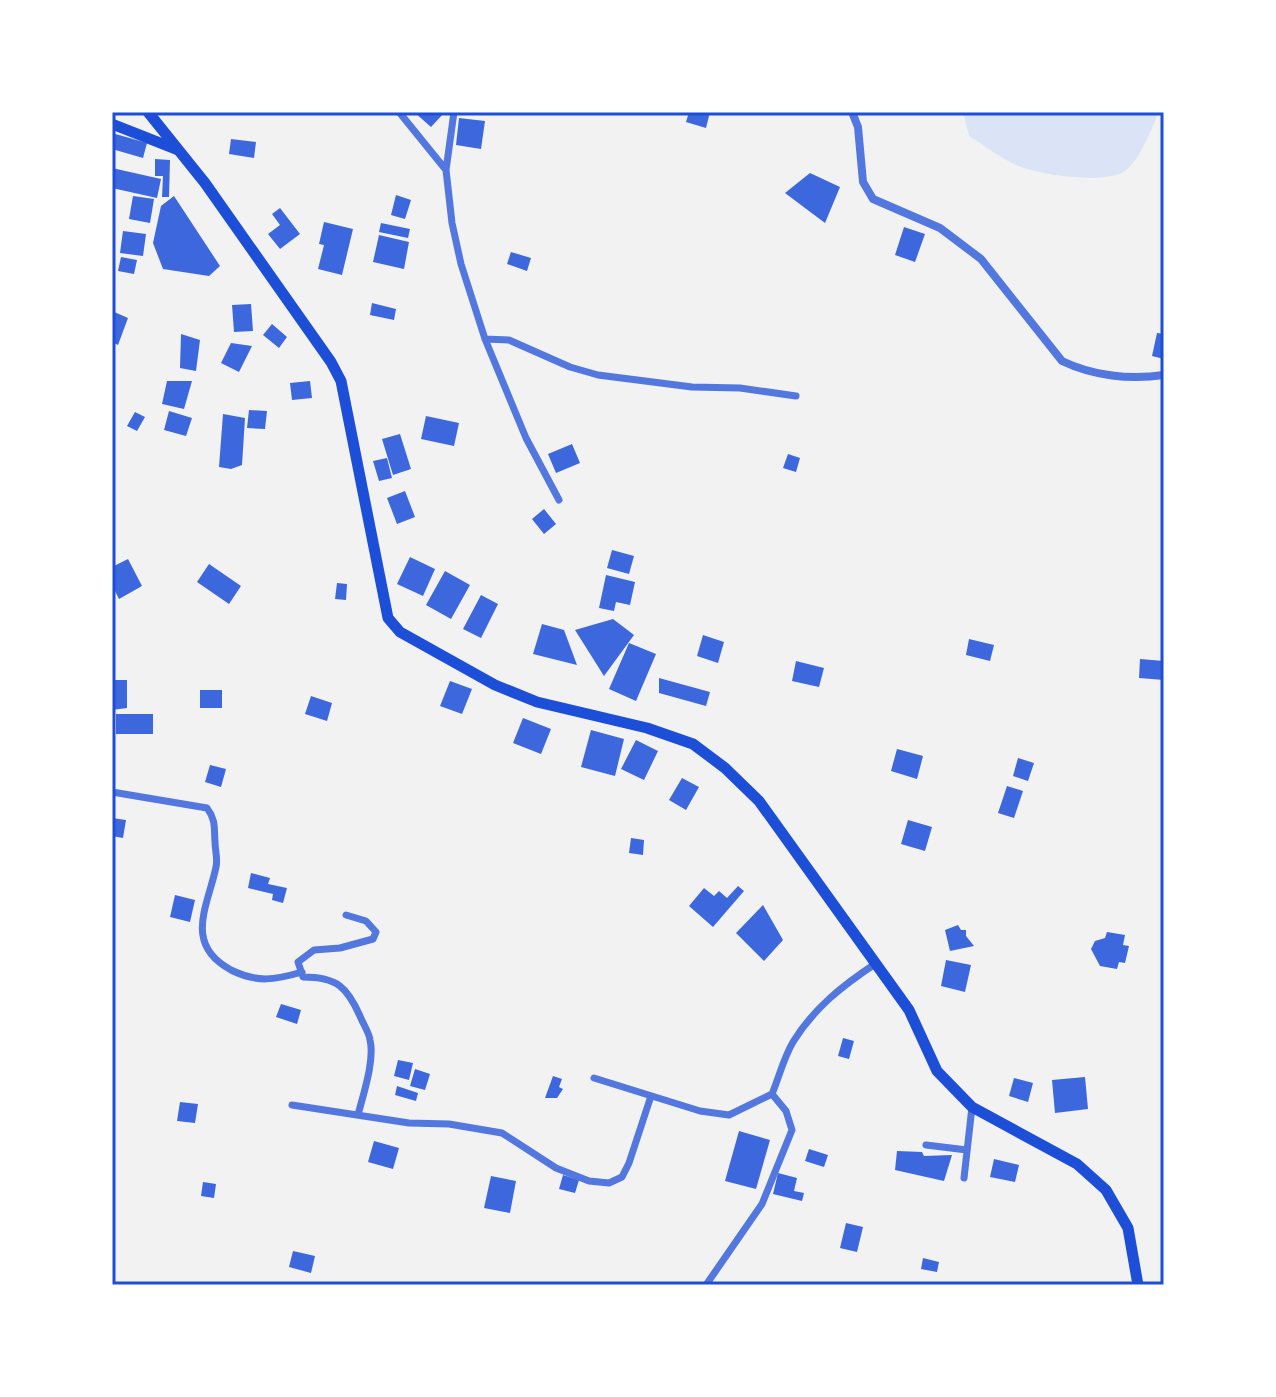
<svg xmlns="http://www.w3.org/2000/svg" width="1276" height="1397" font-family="'Titillium Web',sans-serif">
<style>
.green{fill:#dbe4f7}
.building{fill:#3d67dc}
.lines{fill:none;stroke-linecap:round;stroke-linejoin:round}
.minor{stroke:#5277de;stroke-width:7}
.tertiary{stroke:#5277de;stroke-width:8}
.primary{stroke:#1d4ed8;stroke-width:11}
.trunk{stroke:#1d4ed8;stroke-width:11}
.neatline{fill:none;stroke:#1d4ed8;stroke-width:3}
</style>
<rect width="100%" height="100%" fill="#f2f2f2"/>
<!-- green -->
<path class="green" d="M960,112h199c-8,17 -18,47 -34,59 -19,14 -87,4 -109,-6 -16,-7 -32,-20 -47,-29l-5,-20z"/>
<!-- building -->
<path class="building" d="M414,112h29l1,1 -13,14z
M689,112h21l-4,16 -20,-6z
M459,118l26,3 -4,28 -25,-4z
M112,133l35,10 -4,15 -31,-9z
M231,139l25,3 -2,16 -25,-4z
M155,159l15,1 -1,37h-7l1,-21h-8z
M112,168l49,11 -4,19 -45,-10z
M810,173l30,14 -15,36 -40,-30z
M396,195l15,5 -6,19 -14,-4z
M133,196l21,3 -4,24 -21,-4z
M174,196l46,70 -11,10 -46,-7 -10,-26 8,-37z
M280,208l20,26 -20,15 -12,-15 12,-9 -8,-11z
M324,222l29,7 -11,46 -24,-6 6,-24 -5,-1z
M381,223l29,6 -2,9 -29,-6z
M904,227l21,7 -10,28 -20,-7z
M123,231l23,3 -3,22 -23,-3z
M379,235l30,7 -5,27 -31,-7z
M511,252l20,6 -4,13 -20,-7z
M121,257l16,3 -3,14 -16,-3z
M372,303l24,6 -2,11 -24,-5z
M251,304l2,27 -19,1 -2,-27z
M112,311l16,7 -10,27 -6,-3z
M272,324l15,13 -8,11 -16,-13z
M1157,333l7,1v25l-12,-3z
M181,334l19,6 -4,31 -16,-3z
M231,343l21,3 -13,26 -18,-9z
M167,381h25l-8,28 -22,-5z
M310,381l2,17 -20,2 -2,-17z
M249,410l18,1 -2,18 -18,-1z
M169,411l23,7 -6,18 -22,-6z
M135,412l10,5 -8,14 -10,-5z
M223,414l22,4 -3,47 -11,4 -12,-2z
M426,416l33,7 -5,23 -33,-7z
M400,434l11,35 -18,6 -11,-36z
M572,444l8,19 -24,10 -8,-19z
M788,454l12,4 -4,14 -13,-4z
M387,458l5,20 -13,3 -6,-20z
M405,491l10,26 -18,7 -10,-26z
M544,509l12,15 -12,10 -12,-15z
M612,550l22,6 -5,18 -22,-6z
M410,557l25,12 -12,27 -26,-12z
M128,559l14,27 -23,13 -7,-14v-18z
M209,564l32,22 -12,18 -32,-22z
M445,571l25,14 -19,34 -25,-14z
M606,575l29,7 -5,23 -14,-3 -2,9 -15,-3z
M337,583l10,1 -1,16 -11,-1z
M481,595l17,9 -17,34 -18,-9z
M613,619l21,16 -30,41 -29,-46z
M542,624l22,6 13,35 -44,-11z
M703,635l21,7 -6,21 -21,-7z
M969,639l25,6 -4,16 -24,-6z
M629,643l27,11 -20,47 -27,-12z
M1140,659l24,2v19l-25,-2z
M796,661l28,7 -5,19 -27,-6z
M659,678l51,14 -4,14 -47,-13z
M112,680h15v28l-15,2z
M450,681l22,8 -10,25 -22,-8z
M200,690h22v18h-22z
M311,696l21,7 -5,18 -22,-7z
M116,714h37v20h-37z
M523,718l28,11 -10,25 -28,-11z
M591,730l33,9 -9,37 -34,-9z
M636,740l22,11 -14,29 -23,-11z
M897,749l26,7 -6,23 -26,-8z
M1018,758l16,5 -6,18 -15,-5z
M210,765l16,4 -5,18 -16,-5z
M682,778l17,9 -13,23 -17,-10z
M1007,786l16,5 -9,27 -16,-5z
M112,818l14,2 -3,18 -11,-2z
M908,820l24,7 -7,24 -24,-7z
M631,838l13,2 -1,15 -14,-2z
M251,873l19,5 -2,6 19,4 -4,15 -11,-3 1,-6 -25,-6z
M738,886l6,5 -31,36 -24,-21 15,-18 10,8 5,-5 8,7z
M175,895l20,5 -5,22 -20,-5z
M763,905l20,35 -19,21 -28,-28z
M958,925l3,5h5v6l8,10 -24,5 -5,-21z
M1107,932l18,3 -2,10 6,1 -4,17 -6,-1 -2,7 -17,-3 -9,-17 4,-8 10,-3z
M946,960l25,5 -6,27 -24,-6z
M281,1004l20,6 -4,14 -21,-7z
M843,1038l11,3 -5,18 -11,-3z
M398,1060l15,3 -4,17 -15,-4z
M415,1069l15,5 -5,16 -15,-4z
M553,1076l9,3 -3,8 4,2 -6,9h-12z
M1085,1077l3,32 -33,4 -3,-33z
M1014,1078l19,5 -5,19 -19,-6z
M397,1086l21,7 -2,8 -21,-6z
M180,1102l18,2 -3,19 -18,-2z
M739,1131l31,9 -14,49 -31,-8z
M374,1141l25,7 -6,21 -25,-7z
M809,1149l19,6 -4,12 -19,-6z
M897,1151l25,1 2,4 28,-1 -8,26 -49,-11z
M994,1159l25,6 -4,17 -25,-5z
M778,1173l19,5 -3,13 10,2 -2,8 -29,-7z
M563,1175l16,5 -4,13 -16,-4z
M491,1176l25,5 -6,32 -26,-5z
M203,1182l13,2 -2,14 -13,-2z
M846,1223l17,4 -6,25 -17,-4z
M293,1251l22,5 -4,17 -22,-6z
M923,1258l16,4 -2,10 -16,-3z"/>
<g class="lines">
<!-- minor -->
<path class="minor" d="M399,112l47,58
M454,112l-8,58 6,53 9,41 24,75 41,99 33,62
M485,339l24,1 61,27 28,8 94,12 48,1 56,8
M112,792l95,16c9,12 7,20 8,34 0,8 3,17 1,25 -8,39 -33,77 15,103 26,13 44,10 71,2
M346,915l20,6 10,11 -3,7 -33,9 -26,2 -16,12 5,15c34,0 44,10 57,39 3,8 9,16 10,24 5,20 -7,55 -12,75
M594,1078l106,33 29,4 43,-21 14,17 6,19 -30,74 -56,81
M772,1094c7,-17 12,-37 21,-52 21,-34 49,-56 82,-78
M292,1105l117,18 40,1 53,9 54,35 33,13 20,2 13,-6 7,-14 22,-67
M926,1145l41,5
M964,1178l8,-71"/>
<!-- tertiary -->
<path class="tertiary" d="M852,112l6,15 5,55 10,17 67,29 41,31 81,102c31,15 68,19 102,14"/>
<!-- primary -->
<path class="primary" d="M112,124l66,26"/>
<!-- trunk -->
<path class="trunk" d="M148,112l57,71 126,179 10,19 47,237 12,14 95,53 42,17 110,26 46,16 32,24 34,33 150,209 28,61 35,36 105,57 29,26 22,38 10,57"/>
</g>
<!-- border -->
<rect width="1276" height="1397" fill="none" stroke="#ffffff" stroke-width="228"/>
<rect x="114" y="114" width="1048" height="1169" class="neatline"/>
</svg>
